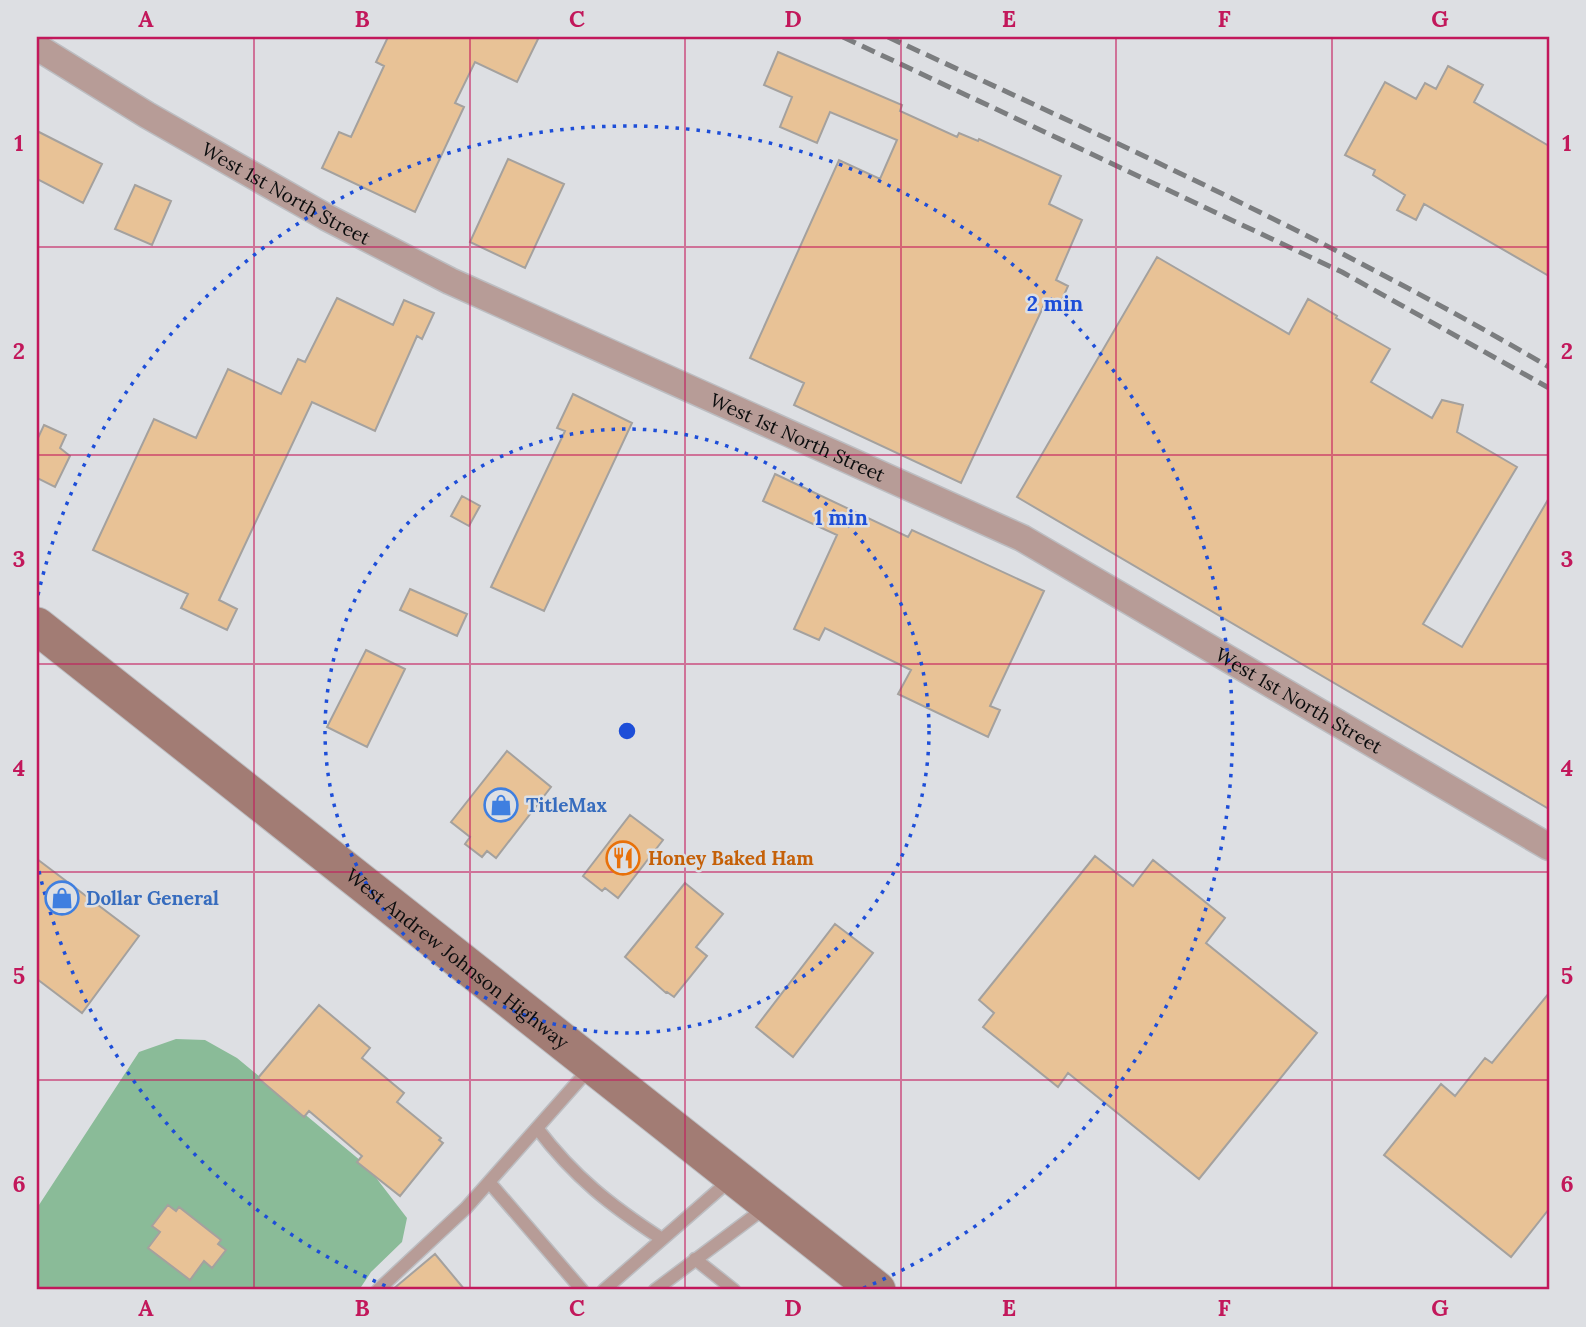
<svg xmlns="http://www.w3.org/2000/svg" width="1586" height="1327" font-family="Lora,serif">
<style>
.green{fill:#8abb98}
.building{fill:#e8c296;stroke:#a4a19e;stroke-width:2}
.lines{fill:none;stroke-linecap:round;stroke-linejoin:round}
.lane-casing{stroke:#bcbdc1;stroke-width:15}
.street-casing{stroke:#bcbdc1;stroke-width:29}
.secondary-casing{stroke:#bcbdc1;stroke-width:39}
.lane{stroke:#b79c97;stroke-width:12}
.street{stroke:#b79c97;stroke-width:26}
.secondary{stroke:#a27c74;stroke-width:37}
.rail{stroke:#7b7d7f;stroke-width:5;stroke-dasharray:14 7;stroke-linecap:butt}
.grid{fill:none;stroke:#c2185b;stroke-width:2;stroke-opacity:0.55}
.ring{fill:none;stroke:#1d4ed8;stroke-width:3.5;stroke-dasharray:3.5 7}
.labels{text-anchor:middle;dominant-baseline:central;stroke-width:5;stroke-linejoin:round;paint-order:stroke}
.street-label{font-size:19px;fill:#0c0d0e;stroke:#dddfe3}
.shop-label{font-size:19px;font-weight:bold;fill:#366cbe;stroke:#dddfe3;text-anchor:start}
.food-label{font-size:19px;font-weight:bold;fill:#c56008;stroke:#dddfe3;text-anchor:start}
.centre{fill:#1d4ed8;stroke:#dddfe3;stroke-width:3.5}
.ring-label{font-size:21px;text-anchor:middle;font-weight:bold;fill:#1d4ed8;stroke:#dddfe3;stroke-width:5;stroke-linejoin:round;paint-order:stroke}
.neatline{fill:none;stroke:#c2185b;stroke-width:2.5}
.grid-label{font-size:23px;text-anchor:middle;font-weight:bold;fill:#c2185b}
</style>
<rect width="100%" height="100%" fill="#dddfe3"/>
<!-- green -->
<path class="green" d="M176,1039l29,1 32,18 130,108 40,52 -5,24 -31,30 -12,18h-322v-82l102,-156z"/>
<!-- building -->
<path class="building" d="M388,37h151l-22,45 -42,-20 -20,41 9,4 -49,105 -93,-44 17,-36 12,5 33,-71 -8,-4z
M778,52l124,53 -2,6 57,26 2,-4 19,8 1,-2 82,37 -12,28 33,16 -26,60 12,6 -10,23 -13,-6 -84,180 -167,-78 10,-22 -54,-25 89,-198 41,19 17,-39 -67,-28 -13,31 -37,-16 12,-30 -28,-12z
M1448,66l35,19 -9,17 75,44v130l-125,-72 -8,16 -19,-10 8,-15 -32,-20 2,-5 -30,-15 40,-73 31,17 9,-16 11,6z
M37,131l65,33 -19,39 -46,-24z
M508,159l56,25 -39,84 -55,-26z
M135,185l36,16 -19,44 -37,-16z
M1157,257l132,77 19,-35 29,17 -1,2 54,31 -19,33 61,36 10,-18 21,5 -6,27 60,35 -94,157 39,23 87,-149v311l-532,-312z
M337,298l56,27 11,-25 30,13 -12,26 -5,-3 -42,95 -63,-29 -93,198 18,9 -10,21 -46,-22 7,-14 -95,-44 61,-131 42,19 32,-69 53,25 17,-35 7,3z
M573,394l59,29 -88,188 -53,-24 74,-156 -8,-3z
M44,425l22,10 -6,13 10,8 -15,31 -18,-9v-38z
M775,474l133,63 4,-7 132,61 -54,115 10,4 -12,27 -90,-43 13,-24 -86,-42 -6,12 -25,-11 43,-94 -74,-34z
M462,496l18,10 -11,20 -18,-10z
M410,589l57,25 -10,22 -57,-26z
M366,650l39,19 -38,78 -40,-20z
M507,751l44,36 -55,71 -9,-7 -5,6 -17,-13 5,-7 -19,-15z
M630,815l33,25 -45,58 -13,-10 -3,3 -19,-15z
M1095,856l38,30 20,-26 72,58 -19,25 111,90 -118,146 -131,-106 -10,14 -75,-60 11,-14 -15,-13z
M37,859l102,77 -57,77 -45,-34z
M685,883l38,31 -27,33 11,9 -33,41 -7,-5 -1,1 -41,-36z
M835,924l38,29 -80,104 -37,-30z
M1549,993v216l-38,48 -127,-102 57,-71 14,12 30,-38 7,5z
M319,1005l51,43 -8,10 42,35 -7,9 44,36 -2,2 4,3 -43,53 -43,-34 5,-6 -53,-45 -5,6 -46,-39z
M168,1205l8,6 3,-4 42,33 -3,4 8,6 -14,18 -8,-7 -14,19 -42,-32 12,-16 -8,-6z
M435,1254l30,36h-73z"/>
<g class="lines">
<defs>
<path id="lane" d="M537,1128c37,49 74,78 125,111
M489,1182l93,108
M695,1259l39,31
M378,1290l88,-82 124,-140
M604,1290l126,-110
M655,1290l111,-83"/>
<g id="street">
<path id="s1" d="M37,47l110,68 179,102 124,64 572,257 527,309"/>
</g>
<g id="secondary">
<path id="s2" d="M37,626l840,664"/>
</g>
</defs>
<!-- lane casing -->
<use href="#lane" class="lane-casing"/>
<!-- street casing -->
<use href="#street" class="street-casing"/>
<!-- secondary casing -->
<use href="#secondary" class="secondary-casing"/>
<!-- lane -->
<use href="#lane" class="lane"/>
<!-- street -->
<use href="#street" class="street"/>
<!-- secondary -->
<use href="#secondary" class="secondary"/>
<!-- rail -->
<path class="rail" d="M843,37l499,235 207,116
M888,37c223,103 448,205 661,330"/>
</g>
<!-- grid -->
<path class="grid" d="M254,37v1253M470,37v1253M685,37v1253M901,37v1253M1116,37v1253M1332,37v1253M37,247h1512M37,455h1512M37,664h1512M37,872h1512M37,1080h1512"/>
<!-- distance rings -->
<g class="ring">
<circle cx="627" cy="731" r="302"/>
<path d="M395 1290A605 605 0 0 1 38 867M38 595A605 605 0 1 1 859 1290"/>
</g>
<!-- icons -->
<defs>
<symbol id="shop-ring" viewBox="-11 -11 22 22"><circle r="9.5" fill="#dddfe3" stroke="#3f7fe0" stroke-width="1.5"/><path d="M-5-2.5h2.3a2.7 3.5 0 0 1 5.4 0H5L5.5 6h-11ZM-1.5-2.5h3a1.5 2.3 0 0 0-3 0Z" fill="#3f7fe0"/></symbol>
<symbol id="restaurant-ring" viewBox="-11 -11 22 22"><circle r="9.5" fill="#dddfe3" stroke="#e8710a" stroke-width="1.5"/><path d="M-5-6h1v4h1v-4h1v4h1v-4h1v5L-1.5 .5V6h-2V.5L-5-1ZM5-6V6H3V1.5H1.5Q1.5-4 5-6Z" fill="#e8710a"/></symbol>
</defs>
<g fill-rule="evenodd">
<use href="#shop-ring" x="482" y="786" width="38" height="38"/>
<use href="#restaurant-ring" x="604" y="839" width="38" height="38"/>
<use href="#shop-ring" x="43" y="879" width="38" height="38"/>
</g>
<g class="labels">
<!-- street labels -->
<g class="street-label">
<text stroke="none"><textPath href="#s1" startOffset="289">West 1st North Street</textPath></text>
<text stroke="none"><textPath href="#s1" startOffset="856">West 1st North Street</textPath></text>
<text stroke="none"><textPath href="#s1" startOffset="1423">West 1st North Street</textPath></text>
<text stroke="none"><textPath href="#s2" startOffset="536">West Andrew Johnson Highway</textPath></text>
</g>
<!-- shop labels -->
<g class="shop-label">
<text x="526" y="805">TitleMax</text>
<text x="86" y="898">Dollar General</text>
</g>
<!-- food labels -->
<g class="food-label">
<text x="648" y="858">Honey Baked Ham</text>
</g>
</g>
<circle cx="627" cy="731" r="10" class="centre"/>
<g class="ring-label">
<text x="1055" y="311">2 min</text>
<text x="841" y="525">1 min</text>
</g>
<!-- border -->
<rect width="1586" height="1327" fill="none" stroke="#dddfe3" stroke-width="77"/>
<rect x="38" y="38" width="1510" height="1250" class="neatline"/>
<g class="grid-label">
<text x="146" y="27">A</text>
<text x="362" y="27">B</text>
<text x="577" y="27">C</text>
<text x="793" y="27">D</text>
<text x="1009" y="27">E</text>
<text x="1224" y="27">F</text>
<text x="1440" y="27">G</text>
<text x="19" y="151">1</text>
<text x="1567" y="151">1</text>
<text x="19" y="359">2</text>
<text x="1567" y="359">2</text>
<text x="19" y="567">3</text>
<text x="1567" y="567">3</text>
<text x="19" y="776">4</text>
<text x="1567" y="776">4</text>
<text x="19" y="984">5</text>
<text x="1567" y="984">5</text>
<text x="19" y="1192">6</text>
<text x="1567" y="1192">6</text>
<text x="146" y="1316">A</text>
<text x="362" y="1316">B</text>
<text x="577" y="1316">C</text>
<text x="793" y="1316">D</text>
<text x="1009" y="1316">E</text>
<text x="1224" y="1316">F</text>
<text x="1440" y="1316">G</text>
</g>
</svg>
